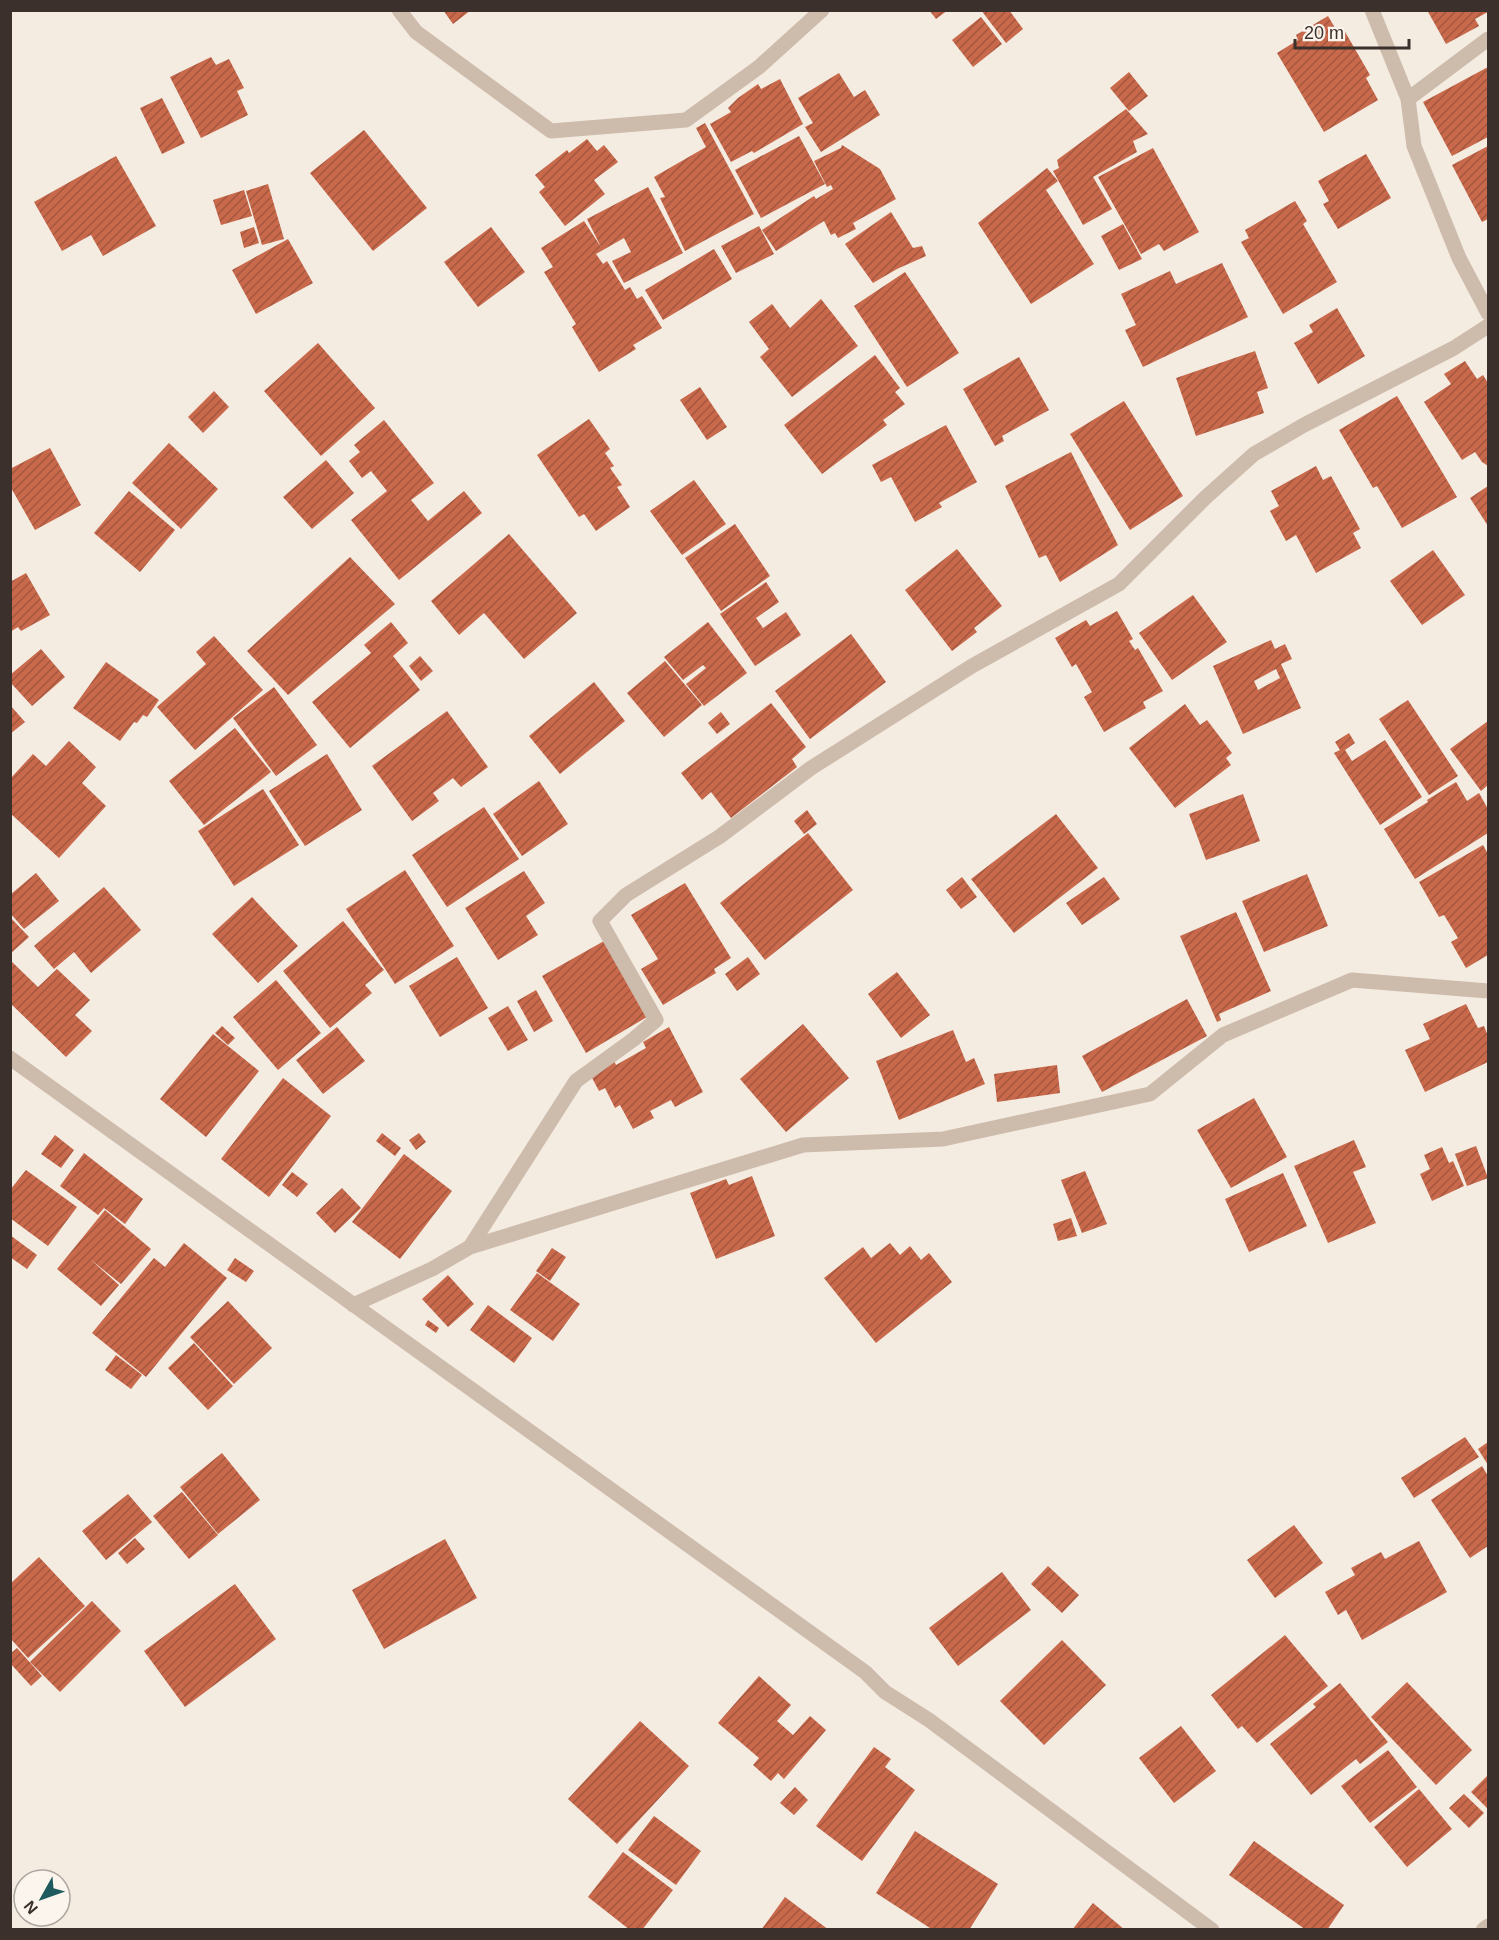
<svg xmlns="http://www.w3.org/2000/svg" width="1499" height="1940" font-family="Arial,sans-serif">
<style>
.building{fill:url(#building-hatch);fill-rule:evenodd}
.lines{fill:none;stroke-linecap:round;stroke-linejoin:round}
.minor{stroke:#cdbbac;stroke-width:15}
</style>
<defs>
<pattern id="building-hatch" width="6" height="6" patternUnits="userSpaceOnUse" patternTransform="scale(1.5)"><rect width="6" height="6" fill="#c8694b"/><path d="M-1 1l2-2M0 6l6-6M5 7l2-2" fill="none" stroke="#a4573f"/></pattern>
</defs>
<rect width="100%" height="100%" fill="#f4ebe1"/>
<!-- building -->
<path class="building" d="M443,10h28l-18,14z
M929,10h19l-12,9z
M981,10h28l14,19 -17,14z
M1427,10h61v2l-13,7 4,7 -33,18z
M1328,16l10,17 6,-3 26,45 -4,3 12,22 -54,32 -47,-79 21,-13 -2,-5z
M981,17l21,27 -29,23 -21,-27z
M211,57l5,8 13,-6 15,29 -7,3 11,24 -47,23 -31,-61z
M1488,67v70l-36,19 -29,-54z
M1129,72l19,24 -19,15 -19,-23z
M839,73l15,24 11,-7 15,25 -59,37 -16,-25 8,-4 -15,-25z
M780,79l23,45 -49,29 -2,-2 -21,11 -21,-38 21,-12 -3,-4 10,-10 20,-14 3,5z
M162,98l23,45 -23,11 -22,-46z
M1126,109l22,25 -15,7 4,11 -44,25 19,32 -29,16 -30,-54 6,-3 -2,-8z
M705,123l49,91 -69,37 -25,-53 5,-1 -11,-20 52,-30 -10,-19z
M364,130l63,78 -54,43 -63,-78z
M799,136l26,48 -64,34 -26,-48z
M587,139l10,12 7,-6 14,17 -24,18 11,14 -40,32 -26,-34 6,-5 -10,-12 32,-25 2,3z
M842,145l38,24 16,30 -43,24 3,6 -18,9 -3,-5 -4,2 -7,-14 -48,30 -14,-21 52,-34 2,3 17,-10 -2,-4 -4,2 -13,-26 27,-13z
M1488,146v73l-6,3 -30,-57z
M1153,148l46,84 -35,19 -5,-7 -18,10 -43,-77z
M1366,154l25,44 -53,31 -15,-25 6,-3 -11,-20z
M116,156l40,70 -53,30 -12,-21 -29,16 -28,-49z
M1047,168l11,13 -12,9 48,74 -63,40 -53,-81z
M268,184l16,55 -22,6 -16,-54z
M648,187l35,66 -59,30 -12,-22 19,-9 -7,-14 -28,16 7,10 4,-3 18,29 5,-3 7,12 5,-3 20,32 -29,17 3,4 -37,23 -27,-45 4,-3 -32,-52 9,-5 -12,-19 43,-27 17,26 -14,-28z
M244,190l8,26 -31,9 -8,-25z
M1295,201l12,20 -4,3 34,58 -54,32 -42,-72 8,-4 -4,-8z
M891,212l22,36 9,-2 4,10 -29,13 -24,14 -28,-39z
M1123,224l19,35 -23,11 -18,-34z
M759,226l15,28 -38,19 -15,-27z
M254,227l5,16 -15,5 -4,-16z
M491,227l34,45 -47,35 -34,-45z
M288,239l25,44 -57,31 -24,-44z
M714,249l18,30 -69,41 -18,-30z
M1222,263l26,54 -105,50 -18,-37 11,-5 -15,-31 49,-23 6,13z
M905,272l54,81 -52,34 -53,-81z
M821,299l37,47 -66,51 -32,-40 9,-8 -20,-27 23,-18 18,24z
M1337,308l28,48 -47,28 -24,-41 19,-11 -4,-7z
M318,343l57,65 -54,48 -57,-65z
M1255,351l13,37 -11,4 7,21 -68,23 -20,-58z
M875,355l25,33 -5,4 10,12 -22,16 4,5 -65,49 -38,-49z
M1019,357l30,53 -47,26 2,5 -9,5 -32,-57z
M1465,361l12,18 6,-4 5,8v83l-6,-4 -7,-10 -13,8 -38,-58 27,-18 -7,-10z
M700,387l27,40 -20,13 -27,-40z
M214,391l15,16 -26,26 -15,-16z
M1397,396l60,101 -55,31 -25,-42 -4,2 -34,-58z
M1124,401l59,95 -53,34 -60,-96z
M589,419l21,30 -5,4 9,13 -4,2 12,17 -5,2 13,20 -34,24 -12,-17 -5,3 -42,-62z
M384,420l50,63 -23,17 17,21 36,-30 18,22 -83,67 -48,-60 36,-29 -16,-20 -9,7 -13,-17 11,-9 -6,-7z
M946,425l31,57 -38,21 3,4 -27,15 -24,-45 -10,5 -9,-17z
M169,443l49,46 -37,40 -49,-46z
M50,448l31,57 -46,25 -25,-44v-17z
M1071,452l47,93 -58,37 -14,-27 -7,3 -34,-72z
M326,460l28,33 -42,36 -29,-32z
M1316,466l7,14 8,-4 29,53 -7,4 8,15 -45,25 -20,-38 -10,6 -16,-30 9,-5 -8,-15z
M694,480l32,44 -44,31 -32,-44z
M1488,486v40l-18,-28z
M129,491l46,39 -35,42 -46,-39z
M735,524l35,52 -49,35 -36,-53z
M509,534l68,79 -53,46 -40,-46 -25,22 -28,-34z
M957,549l45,57 -28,22 3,4 -25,19 -47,-61z
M1433,550l32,45 -43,30 -32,-44z
M350,557l45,47 -107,91 -41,-44z
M26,573l24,42 -29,16 -3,-4 -8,5v-50z
M766,582l13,20 -23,16 7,10 23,-16 15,23 -46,31 -35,-52z
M1193,595l34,47 -55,38 -33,-47z
M1117,611l16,28 -4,2 6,9 3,-2 25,43 -20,11 3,6 -42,24 -20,-35 8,-5 -16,-28 -4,3 -17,-29 31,-18 4,6z
M391,622l17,21 -15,13 27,34 -70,58 -38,-46 59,-49 -7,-8z
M708,622l39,51 -43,33 -18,-22 20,-16 -3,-3 -20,15 -19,-23z
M851,634l35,48 -76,57 -35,-48z
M214,636l49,54 -68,60 -38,-43 49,-43 -10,-12z
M1271,640l4,9 10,-5 7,15 -11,5 20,44 -58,26 -30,-68zM1276,669l4,9 -22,12 -4,-9z
M41,649l24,28 -33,29 -22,-24v-7z
M420,656l13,15 -12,10 -12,-15z
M665,661l37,44 -38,32 -37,-44z
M106,662l53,38 -12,17 -4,-2 -6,8 -3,-1 -14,19 -47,-33z
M594,682l31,39 -65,53 -31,-38z
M274,687l43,58 -41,31 -43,-58z
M1408,700l50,76 -29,19 -50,-76z
M771,703l35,44 -14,12 5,8 -66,51 -20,-26 -9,8 -21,-27z
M1185,704l15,21 7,-5 25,33 -6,5 5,7 -56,43 -46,-60z
M10,705l15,17 -15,12z
M447,711l41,56 -27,20 -8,-9 -20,15 6,8 -27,20 -40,-55z
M721,712l9,12 -13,10 -9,-11z
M1488,721v64l-7,6 -31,-42z
M235,728l36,44 -67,53 -35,-44z
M1349,733l6,10 -10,7 7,11 33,-21 37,57 -42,28 -46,-72 6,-3 -5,-8z
M69,741l27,26 -14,16 24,23 -47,52 -49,-45v-34l23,-25 13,12z
M327,754l35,56 -57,36 -36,-55z
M539,781l29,43 -46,32 -29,-42z
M1456,782l11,19 12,-8 9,16v24l-73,46 -31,-50 44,-27 -1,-2z
M263,789l36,56 -65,41 -36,-55z
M1243,794l17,47 -54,19 -17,-46z
M484,807l35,52 -72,48 -35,-52z
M807,810l10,14 -13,10 -10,-13z
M1056,814l42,54 -84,65 -43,-54z
M808,833l45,57 -88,70 -45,-57z
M1483,845l5,9v101l-22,13 -15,-26 7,-4 -14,-23 -5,2 -20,-35z
M405,870l49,76 -59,38 -49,-75z
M524,871l21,32 -19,13 12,19 -40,25 -33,-52z
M36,873l23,28 -35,28 -14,-16v-18z
M1307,874l21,52 -64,26 -22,-51z
M962,877l15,20 -16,12 -15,-19z
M1104,877l16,22 -38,26 -16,-22z
M685,883l46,75 -17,11 2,4 -53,32 -22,-36 17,-10 -27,-44z
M104,887l37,43 -50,43 -17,-21 -20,17 -20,-23z
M252,897l46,49 -40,37 -46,-49z
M1236,912l35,79 -52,23 2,6 -4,2 -37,-86z
M10,917l19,20 -19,17z
M343,921l41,49 -19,15 7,8 -42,35 -47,-57z
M604,941l43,76 -61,36 -44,-77z
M457,957l31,51 -48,29 -31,-51z
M748,957l12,17 -23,17 -12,-17z
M10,960l28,27 19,-18 33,31 -15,15 17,16 -26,26 -56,-54z
M897,972l33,43 -29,23 -33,-44z
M276,980l45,53 -43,37 -45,-53z
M536,990l17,31 -19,11 -17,-31z
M1187,999l20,37 -105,56 -20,-36z
M1466,1004l12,24 6,-2 4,10v26l-63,30 -20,-42 25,-11 -7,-15z
M508,1006l20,34 -20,11 -20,-33z
M803,1024l46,54 -63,54 -46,-53z
M222,1026l13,12 -7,7 -13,-12z
M337,1027l28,34 -42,33 -27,-34z
M669,1027l34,65 -28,15 -4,-7 -21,11 4,7 -21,11 -13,-24 -5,3 -10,-20 -6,3 -9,-17 24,-13 2,4 30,-17 -3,-6z
M953,1030l13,32 8,-4 11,26 -86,36 -23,-59z
M213,1034l46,37 -53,66 -46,-38z
M1057,1065l3,28 -63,9 -3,-28z
M283,1078l48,38 -62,81 -48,-38z
M1254,1098l33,59 -56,31 -34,-58z
M382,1133l19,15 -6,8 -19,-15z
M419,1133l7,9 -10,8 -7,-10z
M55,1135l19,15 -13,18 -20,-14z
M1354,1140l12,27 -13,5 23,51 -48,20 -34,-77z
M1476,1146l12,32 -21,8 -12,-32z
M1442,1147l7,16 4,-2 11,25 -32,15 -12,-27 10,-5 -6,-14z
M84,1153l59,46 -18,25 -21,-16 -6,7 -38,-29z
M404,1154l48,37 -52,68 -48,-37z
M26,1170l51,37 -29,39 -38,-28v-28z
M1085,1171l22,53 -25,9 -21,-53z
M292,1172l16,12 -11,13 -15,-12z
M1283,1173l24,53 -58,26 -24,-53z
M752,1176l23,60 -59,23 -26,-66 36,-14 3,6z
M342,1188l19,20 -26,25 -19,-20z
M105,1210l46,39 -30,35 -31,-25 29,26 -18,21 -44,-37z
M1071,1218l6,18 -19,5 -5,-17z
M10,1235l27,20 -10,14 -17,-12z
M184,1243l43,35 -81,99 -54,-44 62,-75 11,9z
M890,1243l10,12 10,-9 11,14 8,-7 23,29 -76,61 -52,-65 39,-31 8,11z
M552,1248l14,9 -16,24 -14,-10z
M235,1258l19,13 -8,11 -19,-12z
M537,1273l43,31 -27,37 -43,-31z
M448,1275l26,29 -26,23 -26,-28z
M228,1301l44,47 -38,36 -44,-47z
M488,1305l44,33 -18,25 -44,-33z
M428,1320l11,8 -3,5 -11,-8z
M194,1343l39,43 -25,24 -40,-42z
M116,1355l26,20 -11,14 -26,-19z
M1465,1437l14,20 -65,41 -13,-20z
M1488,1442v23l-10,-16z
M222,1453l38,47 -42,34 -38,-47z
M1482,1466l6,10v70l-18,12 -39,-58z
M182,1492l36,43 -29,24 -36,-43z
M128,1494l24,28 -46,38 -24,-29z
M1294,1525l29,38 -48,35 -28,-38z
M135,1538l10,11 -18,15 -9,-11z
M445,1539l32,59 -93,51 -32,-59z
M1419,1541l28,51 -85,48 -16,-30 -8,5 -13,-23 30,-17 -4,-7 30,-16 4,7z
M39,1557l46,49 -57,52 -18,-20v-54z
M1048,1566l31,29 -17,18 -31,-29z
M1002,1572l29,38 -73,56 -29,-38z
M235,1584l41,55 -91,68 -41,-56z
M92,1601l29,30 -61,61 -30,-30z
M1285,1635l43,51 -71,57 -15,-17 -4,3 -27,-34z
M1062,1640l44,45 -62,60 -44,-44z
M17,1648l25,28 -11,10 -21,-23v-9z
M759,1676l32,29 -14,16 16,14 17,-19 16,14 -42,49 -6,-6 -7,8 -18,-16 6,-7 -41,-35z
M1407,1682l65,68 -36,35 -65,-68z
M1340,1683l48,59 -28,22 -4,-5 -45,36 -41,-51 46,-37 -3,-3z
M640,1721l49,45 -72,78 -49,-45z
M1181,1726l35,45 -42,32 -35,-45z
M874,1747l17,12 -6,8 30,23 -53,71 -46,-35z
M1388,1750l29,37 -47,36 -29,-37z
M1488,1775v34l-17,-17z
M795,1787l13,13 -14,15 -14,-12z
M1419,1789l33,40 -45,38 -33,-40z
M1464,1794l20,19 -15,15 -20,-20z
M654,1816l47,35 -25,34 -48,-35z
M915,1831l83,53 -29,46h-36l-57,-37z
M1254,1841l90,64 -17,25h-21l-77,-55z
M623,1852l50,38 -31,40h-12l-42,-33z
M785,1897l44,33h-68z
M1093,1903l32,27h-53z"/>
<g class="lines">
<!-- minor -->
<path class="minor" d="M399,10l17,22 135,99 135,-11 73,-53 63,-57
M1372,10l36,89 6,47 45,112 29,55
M1408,99l80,-60
M10,1058l855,614 20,20 44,28 283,210
M470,1247l333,-102 140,-6 207,-45 73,-59 129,-55 136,11
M353,1305l79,-36 38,-22 106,-166 58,-42 22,-19 -56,-99 26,-26 93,-58 92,-69 161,-102 147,-82 86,-86 49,-44 50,-29 150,-77 34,-22
M1483,1930l5,-4"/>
</g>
<!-- border -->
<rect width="1499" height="1940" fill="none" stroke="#3b302b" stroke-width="24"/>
<!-- north arrow -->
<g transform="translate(42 1898) rotate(230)"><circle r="28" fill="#fbf5ee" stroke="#aea6a0" stroke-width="1.5"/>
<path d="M0-4.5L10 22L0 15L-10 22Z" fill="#1f5a5e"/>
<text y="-9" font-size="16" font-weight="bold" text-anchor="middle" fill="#3b302b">N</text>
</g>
<!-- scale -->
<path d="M1295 39v9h114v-9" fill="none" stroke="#3b302b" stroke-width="3"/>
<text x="1304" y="39" font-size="18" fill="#3b302b" stroke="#fbf5ee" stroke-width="4.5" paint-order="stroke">20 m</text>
</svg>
